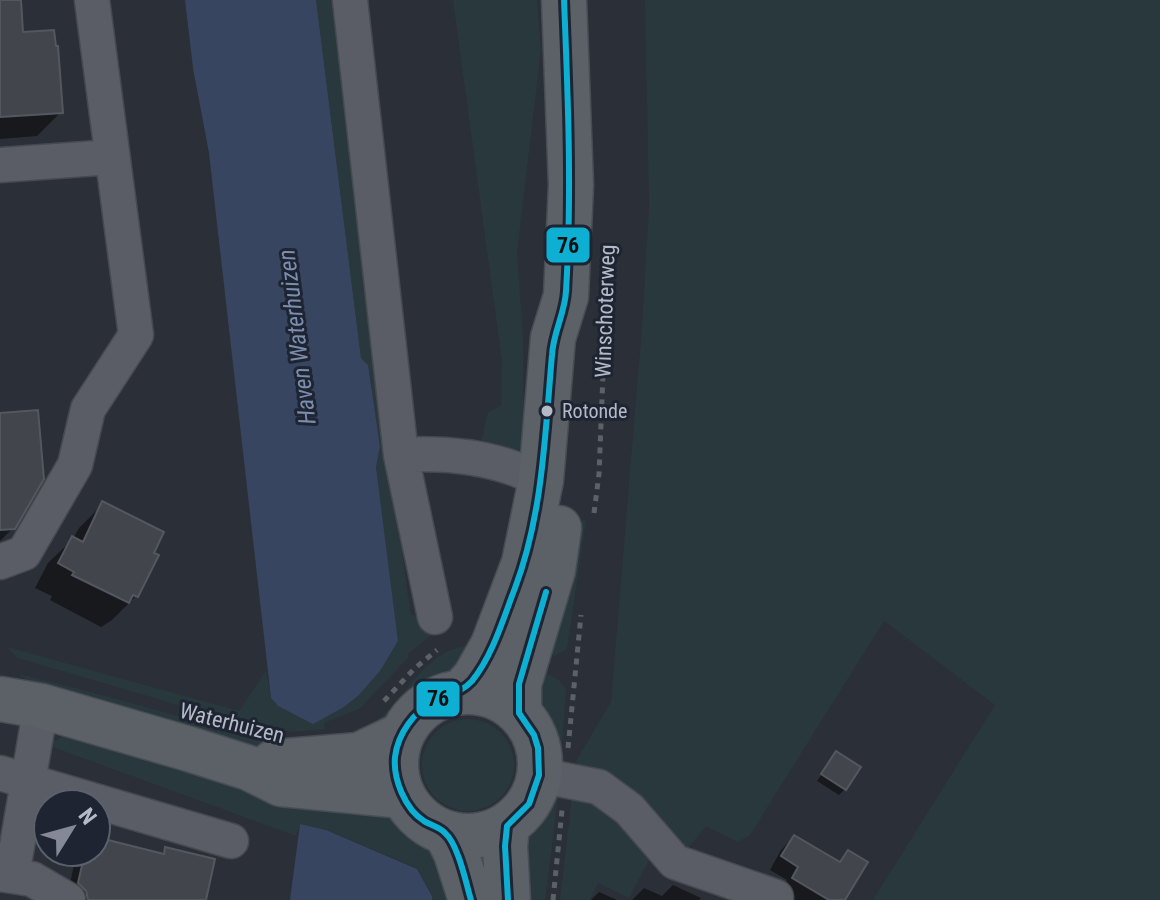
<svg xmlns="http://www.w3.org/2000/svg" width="1160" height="900" font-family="'Roboto Condensed',sans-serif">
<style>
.green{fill:#28383d}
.water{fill:#384560}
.shadow{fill:#0007}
.building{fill:#42464c;stroke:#53575f;stroke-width:2}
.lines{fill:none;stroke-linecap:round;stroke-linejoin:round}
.minor-casing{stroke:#464a50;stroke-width:37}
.major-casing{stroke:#484c54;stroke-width:47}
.path{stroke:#5c6167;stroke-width:5;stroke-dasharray:6 6;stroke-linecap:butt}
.minor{stroke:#5a5d65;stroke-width:34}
.major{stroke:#5c6067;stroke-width:44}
.bus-1-casing{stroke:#1e2432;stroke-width:12}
.bus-1{stroke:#0dafd3;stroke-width:6}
.bus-dot{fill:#b4bac8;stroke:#1e2432;stroke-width:3}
.labels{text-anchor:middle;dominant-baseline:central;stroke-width:6;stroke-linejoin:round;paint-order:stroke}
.bus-label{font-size:20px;fill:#b4bac8;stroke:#1e2432;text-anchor:start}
.street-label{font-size:22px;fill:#b4bac8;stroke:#1e2432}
.water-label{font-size:24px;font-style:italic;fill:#7c8eaf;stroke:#1e2432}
.line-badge{stroke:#1e2432;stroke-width:3}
.pale-badge-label{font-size:22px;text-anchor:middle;font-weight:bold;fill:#111}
</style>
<rect width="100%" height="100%" fill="#2b2f37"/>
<!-- green -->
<path class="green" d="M316,0h27l41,411 24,185 3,19 19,1 4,17 -26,21 1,3 -50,52 -35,14 1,6 -33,3 -19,-3 -88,-22 -167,-49 -11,-11 232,64 27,-40 5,27 7,8 28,13 16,-1 22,-11 15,-12 21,-24 18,-30 -22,-174 4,-21 -12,-81 -7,-7z
M453,0h84l4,50 -24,202 6,85 1,102 -1,11 -8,-1 -2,10 -33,-12 8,-35 13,-6 1,-45z
M645,0h515v900h-287l122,-195 -111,-84 -134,214 -12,7 -32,-16 -20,25 -106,-81 -4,-9 35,-59 31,-374 7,-123z
M582,520l4,1 -19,128 -12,7 -18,-3 38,-99z
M473,645l6,2 -7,10 -20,16 -35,17 -30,32 -17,12 -18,8 -39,7 -35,2 -46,-8 -192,-54 -22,-15c57,13 114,29 170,45 31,9 62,23 94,25 25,3 55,-2 78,-12 43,-20 57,-83 113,-87z
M535,667l24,13 7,10 -5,70h-4l-6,-23 -13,-27z
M422 765a46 46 0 1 1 92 0a46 46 0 1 1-92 0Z
M65,735l329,82 47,37 20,46h-29v-5l-15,-27 -91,-38 -26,-6 -4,12 -246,-90 4,-5z
M591,795l59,57 -2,10 -19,36 -31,-15 -8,17h-30l12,-104z
M550,796l8,1 -13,103h-28l3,-55z"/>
<!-- water -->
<path class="water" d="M185,0h131l45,358 7,7 12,81 -4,21 22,174 -18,30 -21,24 -15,12 -31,17 -35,-18 -7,-8 -62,-545 -16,-85z
M300,824l26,6 91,39 15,27v4h-142z"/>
<!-- shadow -->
<path class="shadow" d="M0,0h19l2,34 40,78 -24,24 -37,3z
M0,415l13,113 -13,13z
M103,504l33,92 -24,24 -11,7 -51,-27 2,-4 -17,-8 13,-25 25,-24 6,-11z
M836,754l9,35 -6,6 -22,-14z
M794,837l43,26 11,-11 -5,48h-48l-15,-9 7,-11 -17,-10 11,-20z
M96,839l64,16 6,-6 38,51h-133l-4,-4 10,-44h19z
M673,885l28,13 -2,2h-67l12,-12 18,8z
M599,892l18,8h-26z"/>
<!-- building -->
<path class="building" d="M0,0h21l2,32 31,-2 2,16h2l5,67 -63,4z
M38,410l6,69 -29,50 -15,1v-117z
M102,501l62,31 -10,21 5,2 -21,42 -5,-2 -4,8 -57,-28 2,-3 -16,-9 14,-27 11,6z
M836,751l25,16 -15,23 -25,-16z
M794,835l46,27 8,-12 20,12 -23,38h-16l-37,-22 6,-11 -17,-11z
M96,837l68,17 1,-7 50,12 -9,41h-118l-2,-9 -8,-8 7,-31h11z"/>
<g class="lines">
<defs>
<path id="minor" d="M350,0l51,455 34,162
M0,165l112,-8
M401,455c48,-3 96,2 140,25
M0,562l24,-9 51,-88 13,-56 48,-74 -44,-335
M0,773l231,68
M539,775l60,12 30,22 46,53 101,35
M0,874l32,5 36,21
M12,875l29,-169"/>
<path id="major" d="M396 764a72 72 0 1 1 144 0a72 72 0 1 1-144 0Z
M462,692l13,-15 18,-32 31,-82 17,-83 12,-142 13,-42 5,-111 -7,-185
M0,699l41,7 148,43 60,19 32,16 122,12
M519,713v-29l34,-114 6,-42
M274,762l85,-7 42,-20
M507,826l-2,20 3,54
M446,833l10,20 15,47"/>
</defs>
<!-- minor casing -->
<use href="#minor" class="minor-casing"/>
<!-- major casing -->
<use href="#major" class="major-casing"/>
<!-- path -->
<path class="path" d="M594,513l5,-39 7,-174
M384,701l30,-32 23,-19
M568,748l13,-133
M553,900l9,-90"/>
<!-- minor -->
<use href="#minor" class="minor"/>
<!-- major -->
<use href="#major" class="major"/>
<defs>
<path id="bus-1" d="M471,900c-5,-17 -13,-56 -26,-67 -5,-6 -15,-8 -21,-12 -19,-12 -31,-42 -29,-64 3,-24 19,-45 40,-57 15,-8 25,-6 37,-19 21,-26 31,-62 43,-93 28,-74 30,-155 37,-233 1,-22 13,-42 14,-64 6,-97 2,-194 -2,-291
M508,900l-3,-54 2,-20 22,-22 10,-29 -1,-27 -4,-13 -15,-22v-29l27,-92"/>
</defs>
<!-- bus-1 casing -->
<use href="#bus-1" class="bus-1-casing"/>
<!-- bus-1 -->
<use href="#bus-1" class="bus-1"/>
</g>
<!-- markers -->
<circle class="bus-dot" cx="547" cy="411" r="7"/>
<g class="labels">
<!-- bus labels -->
<g class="bus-label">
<text x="562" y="411">Rotonde</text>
</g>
<!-- street labels -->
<g class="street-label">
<text transform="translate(605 311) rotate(-88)">Winschoterweg</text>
<text transform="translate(232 723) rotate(14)">Waterhuizen</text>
</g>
<!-- water labels -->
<g class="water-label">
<text transform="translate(297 337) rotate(-97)">Haven Waterhuizen</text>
</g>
</g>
<g class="line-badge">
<rect x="545" y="226" width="46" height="38" rx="8" fill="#0dafd3"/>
<rect x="415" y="680" width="46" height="38" rx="8" fill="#0dafd3"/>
</g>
<g class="pale-badge-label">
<text x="568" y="253">76</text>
<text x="438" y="706">76</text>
</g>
<!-- north arrow -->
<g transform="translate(72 828) rotate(53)"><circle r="38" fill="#1e2432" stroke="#5a606e" stroke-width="2"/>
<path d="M0-6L14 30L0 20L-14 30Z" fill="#848995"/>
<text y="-12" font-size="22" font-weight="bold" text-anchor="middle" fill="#b4bac8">N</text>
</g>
</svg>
